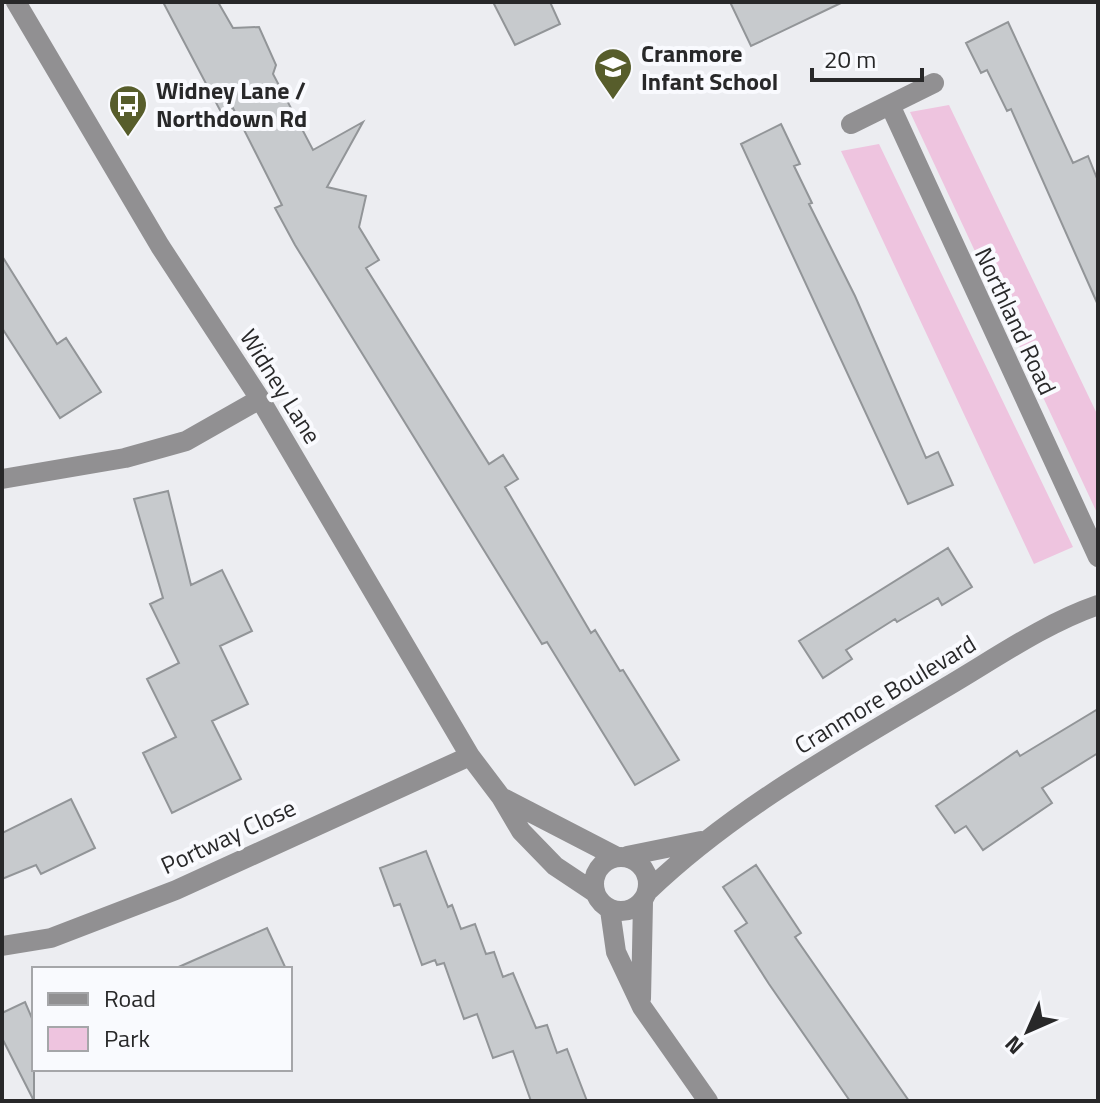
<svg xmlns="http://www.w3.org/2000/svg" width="1100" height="1103" font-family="'Titillium Web',sans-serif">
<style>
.green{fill:#eec4df}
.building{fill:#c7cacd;stroke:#929598;stroke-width:2}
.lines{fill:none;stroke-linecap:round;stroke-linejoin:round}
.minor{stroke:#919092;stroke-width:20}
.labels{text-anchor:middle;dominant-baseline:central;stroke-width:8;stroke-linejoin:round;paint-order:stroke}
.poi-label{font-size:24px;font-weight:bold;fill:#282829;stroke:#f9fafe;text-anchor:start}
.street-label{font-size:24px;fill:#282829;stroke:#f9fafe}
</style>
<rect width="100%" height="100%" fill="#ecedf1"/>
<!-- green -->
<path class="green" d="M949,105l149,311v99l-188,-403z
M879,144l194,403 -39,17 -193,-413z"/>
<!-- building -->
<path class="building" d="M163,2h55l15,26 26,-1 17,38 -3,9 40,76 50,-28 -36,65 39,9 -7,31 20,33 -13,8 123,196 14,-9 15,24 -13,8 86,146 4,-3 25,41 3,-1 56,90 -44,25 -88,-143 -5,2 -247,-399 -20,-37 7,-3 -49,-97 -11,6z
M493,2h57l10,22 -45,21z
M730,2h113l-92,44z
M1008,22l65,141 15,-7 10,25v124l-87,-196 -4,2 -20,-41 -6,3 -15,-30z
M781,124l19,40 -6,2 18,37 -3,1 46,92 71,162 12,-6 15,33 -45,19 -167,-360z
M2,256l55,88 9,-6 35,54 -41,26 -58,-90z
M168,491l23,94 31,-15 30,61 -32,15 28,58 -36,17 29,58 -69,34 -29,-60 33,-16 -29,-58 32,-16 -29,-59 13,-6 -29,-99z
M948,548l24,39 -30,18 -4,-7 -41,24 -2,-3 -49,31 6,9 -29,19 -24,-37z
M1098,709v44l-56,35 10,15 -69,47 -17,-24 -11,7 -19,-27 81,-55 3,5z
M71,799l24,49 -54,26 -5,-9 -34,14v-46z
M426,851l22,56 4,-2 9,24 14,-5 11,30 8,-2 9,25 10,-4 23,55 11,-3 10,28 10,-4 20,52h-56l-18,-50 -20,7 -16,-44 -13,5 -20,-56 -7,2 -2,-5 -13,5 -22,-61 -6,2 -14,-38z
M756,865l45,68 -6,4 114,164h-59l-81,-117 -34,-53 12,-8 -24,-36z
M267,928l19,41h-112z
M25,1002l9,21v78l-32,-63v-25z"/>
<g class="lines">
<!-- minor -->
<path class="minor" d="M16,2l144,244 100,153 210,357 31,41 20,34 34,35 39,26
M890,105l208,452
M851,124l83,-41
M2,479l123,-21 61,-17 74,-42
M501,797l116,60
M627,856l74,-15
M594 884a27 27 0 1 1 54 0a27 27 0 1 1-54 0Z
M648,891c87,-83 193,-141 295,-202 50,-29 100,-65 155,-84
M610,910l6,42 26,55 66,94
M2,946l49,-8 125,-48 294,-134
M641,999l2,-97"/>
</g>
<!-- icons -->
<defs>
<symbol id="school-pin" viewBox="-11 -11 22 30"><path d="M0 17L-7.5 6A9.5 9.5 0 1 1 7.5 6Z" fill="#575d2b" stroke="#f9fafe"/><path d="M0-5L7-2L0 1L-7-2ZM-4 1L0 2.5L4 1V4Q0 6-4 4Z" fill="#fff"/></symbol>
<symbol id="bus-pin" viewBox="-11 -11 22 30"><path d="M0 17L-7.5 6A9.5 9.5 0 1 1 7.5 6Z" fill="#575d2b" stroke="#f9fafe"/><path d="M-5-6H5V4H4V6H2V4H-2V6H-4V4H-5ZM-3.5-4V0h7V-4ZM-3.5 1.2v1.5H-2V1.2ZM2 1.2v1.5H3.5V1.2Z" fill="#fff"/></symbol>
</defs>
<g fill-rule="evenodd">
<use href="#school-pin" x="591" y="45" width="44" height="60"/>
<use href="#bus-pin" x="106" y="82" width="44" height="60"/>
</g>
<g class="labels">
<!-- poi labels -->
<g class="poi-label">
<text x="641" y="53">Cranmore<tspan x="641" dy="28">Infant School</tspan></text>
<text x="156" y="90">Widney Lane /<tspan x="156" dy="28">Northdown Rd</tspan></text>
</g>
<!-- street labels -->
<g class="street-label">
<text transform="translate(1016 321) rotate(65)">Northland Road</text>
<text transform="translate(281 386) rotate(58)">Widney Lane</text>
<text transform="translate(885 694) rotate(-31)">Cranmore Boulevard</text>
<text transform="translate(228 836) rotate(-25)">Portway Close</text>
</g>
</g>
<!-- border -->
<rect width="1100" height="1103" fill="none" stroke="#282829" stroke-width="8"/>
<!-- legend -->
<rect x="32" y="967" width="260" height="104" fill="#f9fafe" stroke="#a5a6a9" stroke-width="2"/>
<rect x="48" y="993" width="40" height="12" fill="#919092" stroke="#a5a6a9" stroke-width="2"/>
<text x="104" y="1007" font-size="24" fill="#282829">Road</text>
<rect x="48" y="1027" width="40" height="24" fill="#eec4df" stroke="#a5a6a9" stroke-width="2"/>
<text x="104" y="1047" font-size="24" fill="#282829">Park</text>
<!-- north arrow -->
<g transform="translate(1028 1031) rotate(225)" stroke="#f9fafe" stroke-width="6" paint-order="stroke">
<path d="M0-6L14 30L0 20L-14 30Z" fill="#282829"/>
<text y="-12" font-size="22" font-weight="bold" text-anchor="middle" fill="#282829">N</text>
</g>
<!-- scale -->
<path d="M812 68v12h110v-12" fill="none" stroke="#282829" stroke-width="4"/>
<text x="824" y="68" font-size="24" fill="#282829" stroke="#f9fafe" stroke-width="6" paint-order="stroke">20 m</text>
</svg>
